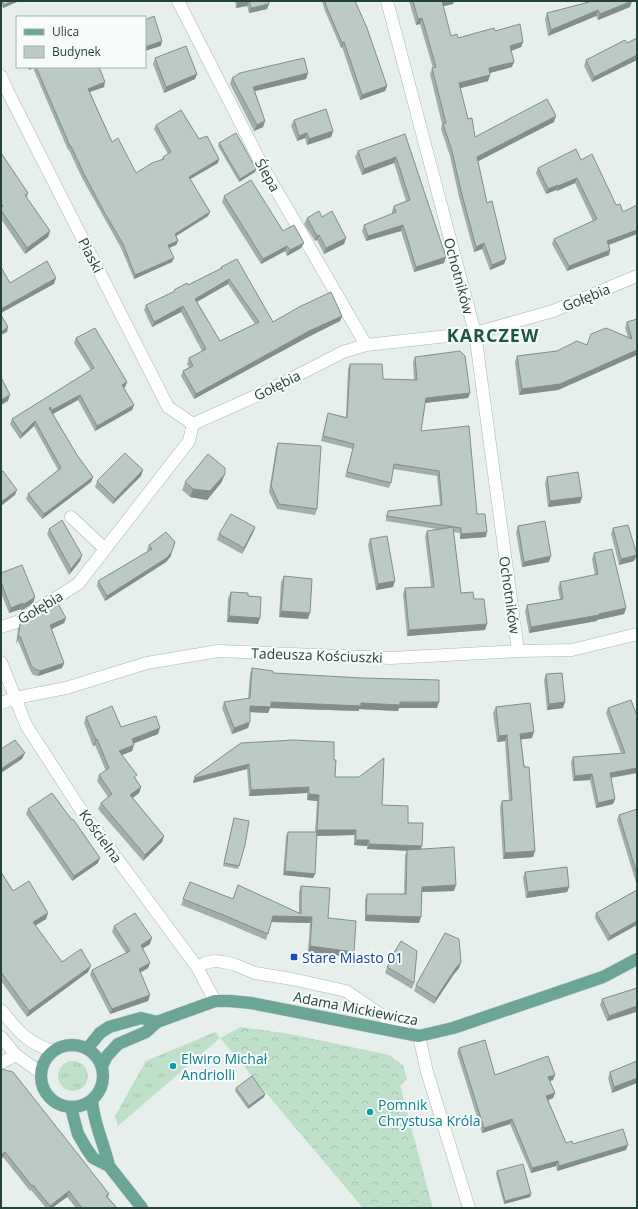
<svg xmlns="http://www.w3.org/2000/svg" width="638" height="1209" font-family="'Open Sans',sans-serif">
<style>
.grass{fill:url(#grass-tufts)}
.forest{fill:url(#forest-crowns)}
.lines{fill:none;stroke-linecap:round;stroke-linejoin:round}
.minor-casing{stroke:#a8b8b2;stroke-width:13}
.major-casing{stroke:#c2cac8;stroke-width:13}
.minor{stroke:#fff;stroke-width:12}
.major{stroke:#6aa596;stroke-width:12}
.wall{fill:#a1aea9;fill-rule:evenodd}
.shaded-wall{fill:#838d89}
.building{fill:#bbcac4;stroke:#838d89;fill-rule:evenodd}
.transit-dot{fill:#1a4fb4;stroke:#f7fbf9;stroke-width:1.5}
.culture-dot{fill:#0f9aa8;stroke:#f7fbf9;stroke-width:1.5}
.labels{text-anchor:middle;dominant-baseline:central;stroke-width:4;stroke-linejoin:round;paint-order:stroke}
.street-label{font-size:14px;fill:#24423a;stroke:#f7fbf9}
.transit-label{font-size:14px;fill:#164399;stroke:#f7fbf9;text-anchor:start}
.culture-label{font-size:14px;fill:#0d838f;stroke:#f7fbf9;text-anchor:start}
.district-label{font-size:18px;font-weight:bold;letter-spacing:1px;fill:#1f5548;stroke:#f7fbf9}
</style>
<defs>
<pattern id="grass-tufts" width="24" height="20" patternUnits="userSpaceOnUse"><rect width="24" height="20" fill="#bfe0c8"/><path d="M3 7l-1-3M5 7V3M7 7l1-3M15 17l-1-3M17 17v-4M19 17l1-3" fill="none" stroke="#a4c1ad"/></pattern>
<pattern id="forest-crowns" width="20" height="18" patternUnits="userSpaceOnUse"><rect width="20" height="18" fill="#bfe0c8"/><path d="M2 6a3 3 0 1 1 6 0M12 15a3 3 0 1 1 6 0" fill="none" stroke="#a4c1ad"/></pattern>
</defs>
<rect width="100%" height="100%" fill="#e6efeb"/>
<!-- grass -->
<path class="grass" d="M215,1032l5,6 -102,88 -3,-10 31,-55z
M58 1076a15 15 0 1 1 30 0a15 15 0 1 1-30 0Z"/>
<!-- forest -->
<path class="forest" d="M241,1027l49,7 99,21 14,10 4,14 -7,7 33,122h-70l-143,-170z"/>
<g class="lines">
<defs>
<path id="minor" d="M178,1l85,166 103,178
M387,1l88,332 43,318
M1,76l7,16 160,315 25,17
M193,424l76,-34 74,-38 23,-7 109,-12 78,-22 84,-35
M71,517l34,32
M1,627l16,-5 61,-38 111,-143 4,-17
M1,662l25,63 53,82 118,160 18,34
M1,703l14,-5 51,-10 81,-25 71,-12 173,7 127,-7 54,-1 65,-16
M197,967l8,-4 10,-2 8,1 10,2 22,9 37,6 54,12 62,42
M1,1010c16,20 27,34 53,41
M419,1036l8,36 42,136
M1,1037l15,18 25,18
M1,1063l15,-8"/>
<path id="major" d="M41 1076a31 31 0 1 1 62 0a31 31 0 1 1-62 0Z
M87,1049l13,-16 9,-6 32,-9 16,4
M102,1066l5,-10 11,-12 28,-12 11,-10 58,-21h15l21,2 168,33 34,-8 150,-51 34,-18
M92,1101c2,24 12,42 17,65
M71,1108l7,26 8,14 7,10 16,8 33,42"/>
</defs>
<!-- minor casing -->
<use href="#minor" class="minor-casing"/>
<!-- major casing -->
<use href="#major" class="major-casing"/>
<!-- minor -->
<use href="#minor" class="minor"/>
<!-- major -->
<use href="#major" class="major"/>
</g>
<!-- wall -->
<path class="wall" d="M1,1h18l-16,7 -2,-4z
M235,1h34l-2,8 -18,4 -2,-7 -11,2z
M322,1h33l32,85 -2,5 -25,9 -18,-53 -1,1 -16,-37z
M409,1h45l-1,3 -10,2 8,30 7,2 37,-7 28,11 -2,5 -10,4 1,16 -22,6v2l-2,6 -28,7 8,31 7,18 79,-15 -76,39 9,42 19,56 -2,5 -14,6 -8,-21 -8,3 -15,-55 -9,-41 -9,-27 1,-5 -12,-50 2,-6h1l-13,-44 -4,1z
M585,1h47l-2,6 -32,13 -2,-4 -48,20 -3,-17 2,-6 39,-10z
M637,38v22l-45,22 -8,-16 2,-6 41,-17z
M155,58l42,16 -2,5 -31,14 -11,-29z
M28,67h71l5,20 -14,5 22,50 24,31 26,-14 1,-2 5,-3 -14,-25 2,-4 43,14 19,24 -28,16 18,37 -32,20 2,5 -2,4 -7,3 3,14 -38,17 -13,-31 -19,-34 -20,-36 -13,-28h-1l-35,-82 -4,2z
M308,73l-2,6 -51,12 10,30 -2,6 -9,4 -24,-47 2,-6z
M294,120l39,11 -2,6 -24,8 -2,-7 -8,3 -6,-15z
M405,134l39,129 -30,9 -13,-41 -35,10 -4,-10 2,-6 28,-11v-3l2,-5 12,-5 -12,-38 -32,12 -7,-18 3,-6z
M219,143l37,26 -1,3 -16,10 -21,-36z
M1,153l27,40 -1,5 23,33 -2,6 -23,17 -24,-35z
M581,160l35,45 7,7 14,22 -28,11 1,5 -1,5 -42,16 -15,-27 2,-5 39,-18 -18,-38 -18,8 -1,-1 -10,4 -10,-21 2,-5z
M224,196l59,35 18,17 -14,8 -2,-5 -24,13 -39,-62z
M322,217l24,21 -2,6 -20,10 -7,-14 -2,1 -11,-17 3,-6z
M221,267l52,55 69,-6 -2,5 -32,16 -114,62 -13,-23 2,-5 6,-4 -2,-3 2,-6 13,-7 -21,-39 -29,15 -8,-17 2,-5 28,-13v-2l14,-5 32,-16zM228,284l27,40 -35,17 -23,-39z
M637,319v36l-79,35 -39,5 -4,-33 2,-6 40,-5 71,-14 -3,-9 2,-6z
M76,338l51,44 -2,5 -1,1 10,17 -2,5 -37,21 -17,-31 -25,14 24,41 16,22 -2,5 -49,37 -16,-20 2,-5 30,-24 -24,-44 -14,13 -10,-15 2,-5 79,-49 -17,-27z
M415,357l55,36 -2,5 -43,5 -4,28 56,83 9,23 -26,2v-6l-7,-1 8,61 13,6 13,25 -2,6 -78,6 -4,-42 2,-6 26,-1 -6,-51 2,-5 10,-2 -51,-8v-5l2,-5 52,-6 -3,-29 -44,-7 -2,14 -2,5 -44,-11 8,-28 -32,-8 7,-28 18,4 2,-48 2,-5 33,15 31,1 -1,-18z
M278,443l39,66 -2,6 -38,-6 -8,-17 7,-44z
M225,474l-4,9 -14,17 -17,-3 -8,-7 3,-8z
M141,476l-28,28 -18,-17 2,-6z
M547,477l35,20 -2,6 -32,4 -3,-24z
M518,526l31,36 -27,5 -6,-35z
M255,527l-2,6 -11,21 -25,-14 2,-6z
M613,528l21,33 -15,4 -8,-31z
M49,529l33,26 -2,6 -11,14 -22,-41z
M370,539l23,48 -17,3 -8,-45z
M149,545l22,11 -5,6 -61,39 -8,-15 1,-5 50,-30 -1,-1z
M594,553l32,55 -2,6 -27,6v1l-68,12 -4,-22 2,-6 33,-6 -2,-11 2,-6 35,-7 -3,-16z
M1,573l34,24 -2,6 -12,8v-2l-12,4 -8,-20z
M284,576l24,43 -29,-2 2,-35z
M231,592l17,4 10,28 -31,-2 1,-24z
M66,618l-2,5 -13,6 13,34 -2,5 -24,8 -5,-1 -3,-5 -12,-29 -2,3 2,-15 2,-5z
M252,668l21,5 164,35h-38l-1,3 -39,-2v2l-89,-3 -2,5 -18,-1 -2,16 -16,6 -10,-26 2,-6 24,-3 2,-25z
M546,674l17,34 -16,2 -3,-30z
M496,707l36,31 -11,1 14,112 -2,6 -30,2 -3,-52 2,-6 7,-1 -4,-59 -8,1 -4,-29z
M608,708l29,65 -26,5 4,21 -2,5 -17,4 -6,-28 -17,1 -2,-19 2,-5 48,-4 -15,-40z
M86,717l35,10 37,7 -24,9 -2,8 -10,4 14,24 5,8 -2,6 -6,5 31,38 -2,6 -19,19 -45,-52 3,-6 7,-6 -11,-16 2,-6 7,-4 -11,-26 -2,1 -9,-23z
M241,743l93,17 1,17 47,28 26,18 14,23 -2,3 34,42 -32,1 -3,31 -54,-2v-22l2,-5h37l1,-39 2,-4 -40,-2v-3l-13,-1v-10l-38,1 -1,38 -2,4 -30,-3 3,-39 2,-4h27l2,-31 -10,-1v-7l-58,3 -2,-27 -54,14v-1l2,-6z
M28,809l70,54 -26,18 -46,-67z
M637,809v77l-20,-66 2,-5z
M234,818l11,27 -7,24 -15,-3z
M1,872l12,19 33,28 -11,7 27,36 26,10 -61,45 -26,-36z
M525,872l44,15 -2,5 -41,6 -3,-20z
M190,882l43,17 66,15v-22l2,-6 53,66 -2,5 -44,-5 2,-29 -39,-1 -5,18 -42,-18 -43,-17z
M637,890l-29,51 -13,-23 1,-5z
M114,926l36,18 -8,4 8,15 -2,5 -8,5 10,22 -2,6 -38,13 -20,-39 2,-5 34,-17 -14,-21z
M401,941l13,42 -2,6 -27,-16 2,-6 3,-5 2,-6z
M461,962l-2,6 -5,6 -20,30 -20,-13 2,-6z
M637,988v25l-1,-1 -29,9 -7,-16 2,-6z
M459,1048l36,27 58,5 -3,1 5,12 -2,5 -5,2 18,43 60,7 -69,21 -1,-5 -25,7 -21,-49 -28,9 -25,-80z
M637,1061l-25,32 -4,-15 2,-6z
M1,1069l108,125 -1,3 9,11h-41l-9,-11 -15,11h-6l-15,-18 -1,1 -27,-34 -2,2z
M236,1088l29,6 -1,3 -16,12 -13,-18z
M497,1171l34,23 -1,3 -26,7 -8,-30z"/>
<!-- shaded-wall -->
<path class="shaded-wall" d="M13,1h6l-16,7 1,-3z
M247,1h2l-2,5 -11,2 2,-5z
M442,1h12l-1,3 -13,3z
M632,1l-2,6 -32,13 2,-6z
M269,4l-2,5 -18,4 2,-5z
M598,10l-2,6 -48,20 3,-6z
M422,18l-2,6 -4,1 2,-6z
M162,41l-1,5 -16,5v-4z
M344,42l-2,5 -1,1 1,-5z
M523,42l-2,5 -13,5 2,-6z
M637,55v5l-45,22 2,-5z
M514,62l-2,5 -26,7 3,-6z
M30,67h3v1l-4,2z
M308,73l-2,6 -55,13 2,-5z
M197,74l-2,5 -31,14 2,-6z
M490,75l-2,6 -31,8 2,-6z
M105,82l-1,5 -17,6 1,-4z
M387,86l-2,5 -25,9 2,-5z
M556,116l-2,6 -79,41 2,-6z
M265,121l-2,6 -9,4 3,-6z
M333,131l-2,6 -24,8 2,-6z
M307,133l-2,5 -8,3 2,-5z
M396,157l-2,6 -32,12 2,-6z
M219,159l-1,4 -31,18 2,-4z
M256,169l-1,3 -16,10 1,-3z
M577,178l-2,5 -18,8 1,-5z
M558,185l-2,5 -10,4 2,-5z
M210,212l-2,4 -35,22 2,-4z
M403,225l-2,6 -35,10 2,-5z
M637,230v4l-32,12 2,-5z
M50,231l-2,6 -23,17 2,-6z
M319,235l-2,5 -2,1 2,-5z
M346,238l-2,6 -20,10 2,-6z
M178,241l-2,4 -9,4 1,-4z
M304,243l-3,5 -14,8 3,-6z
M484,243l-2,6 -8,3 2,-5z
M287,246l-2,5 -24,13 2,-5z
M610,250l-1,5 -42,16 2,-5z
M446,257l-2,6 -30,9 2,-5z
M174,258l-2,4 -38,17 1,-4z
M506,259l-2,5 -14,6 2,-5z
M56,278l-2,6 -53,29v-4z
M229,279l-1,5 -35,20 2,-5z
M183,306l-2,6 -29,15 2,-5z
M342,316l-2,5 -32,16 -114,62 2,-5 113,-63z
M8,327l-1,5 -6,3v-3z
M637,350v5l-79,35 -39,5 3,-6z
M127,382l-2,5 -5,3 2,-5z
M470,393l-2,5 -44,5 2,-5z
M10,395l-2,6 -7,4v-5z
M80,395l-2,5 -27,15 1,-5z
M134,405l-2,5 -37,21 2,-5z
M35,421l-1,5 -14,13 2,-5z
M143,470l-2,6 -28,28 2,-5z
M225,474l-4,9 -14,17 -17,-3 3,-8z
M93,477l-2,5 -49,37 2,-5z
M17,490l-2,5 -14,11v-4z
M582,497l-2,6 -32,4 2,-6z
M255,527l-2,6 -11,21 2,-6z
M487,532l-1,5 -26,2 1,-5z
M172,551l-1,5 -5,6 -61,39 2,-5z
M82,555l-2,6 -11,14 2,-6z
M637,555l-3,6 -15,4 2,-6z
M551,556l-2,6 -27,5 2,-5z
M395,581l-2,6 -17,3 2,-6z
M35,597l-2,6 -12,8 2,-6z
M23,603l-2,6 -12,4 2,-5z
M626,608l-2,6 -27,6v1l-68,12 2,-6 68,-13z
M281,611l29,2 -2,6 -29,-2z
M229,616l31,2 -2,6 -31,-2z
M66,618l-2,5 -16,8 2,-6z
M487,624l-2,6 -78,6 2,-6z
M64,663l-2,5 -24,8 2,-5z
M271,702l90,1 78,-1 -2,6h-38l-1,3 -39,-2v2l-89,-3 -2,5 -20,-1 2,-6z
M565,702l-2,6 -16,2 2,-6z
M250,722l-2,6 -16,6 2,-6z
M160,728l-2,6 -28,11 2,-6z
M534,732l-2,6 -14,2 2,-6z
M507,735l-2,6 -8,1 2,-6z
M97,739l-2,6 -2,1 3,-6z
M134,745l-2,6 -15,6 2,-6z
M25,753l-3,6 -21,14v-4z
M249,764l-2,5 -54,14 2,-5z
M637,768v5l-29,5 2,-5z
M592,774l-2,6 -17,1 2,-5z
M141,787l-2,6 -11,8 2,-6z
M309,787l-2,6 -58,3 2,-6z
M309,794l10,1 -2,6 -10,-1z
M615,799l-2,5 -17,4 2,-5z
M317,830h39l-2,5 -39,1z
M164,836l-2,6 -19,19 2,-6z
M356,840h13l-2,6 -13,-1z
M369,844l53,2 -2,5 -53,-2z
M535,851l-2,6 -30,2 2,-6z
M100,858l-2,5 -26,18 2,-5z
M285,871l30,3 -2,4 -30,-3z
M456,885l-2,6 -34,1 2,-5z
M569,887l-2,5 -41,6 2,-6z
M48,913l-2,6 -15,9 2,-6z
M366,915l55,2 -2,6 -54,-2z
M273,916l39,1 -2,6 -39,-1z
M637,921v4l-29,16 2,-5z
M152,938l-2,6 -11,7 2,-6z
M310,946l44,6 -2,5 -44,-5z
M461,962l-2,6 -5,6 -20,30 2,-6 20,-30z
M150,963l-2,5 -11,6 2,-5z
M91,966l-3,6 -61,45 2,-6z
M150,995l-2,6 -38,13 2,-5z
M637,1006l-1,6 -29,9 2,-5z
M555,1075l-2,5 -7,2 2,-5z
M637,1078v5l-25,10 2,-6z
M555,1093l-2,5 -9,4 2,-6z
M265,1094l-1,3 -16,12 1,-3z
M512,1119l-2,5 -28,9 2,-5z
M628,1145l-2,5 -69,21 2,-5z
M5,1152l-2,5 -2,2v-4z
M558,1161l-2,5 -25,7 1,-5z
M69,1191l-2,6 -15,11h-3l1,-2z
M531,1194l-1,3 -26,7 1,-3z"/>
<!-- building -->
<path class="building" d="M2,1h11l-9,4z
M238,1h9l-9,2z
M249,1h20v3l-18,4z
M325,1h30l12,27 20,58 -25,9 -18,-53 -2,1 -16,-37z
M413,1h31h-2l9,35 6,-2 1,4 36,-10 1,3 25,-7 3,18 -13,4 4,16 -25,6 1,7 -31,8 9,36 4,-1 3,19 72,-38 9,17 -79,41 10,46 5,-2 14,58 -14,6 -8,-22 -8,4 -15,-56 -9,-40 -9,-27 3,-1 -14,-55 4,-1 -14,-49 -4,1z
M589,1h43l-32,13 -2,-4 -47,20 -4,-17 42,-11z
M154,16l8,25 -17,6v-27z
M637,38v17l-43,22 -8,-17 39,-20 2,3z
M186,46l11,28 -31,13 -11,-29z
M304,58l4,15 -55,14 12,34 -8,4 -25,-47 8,-5z
M36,67h63l6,15 -17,7 24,53 6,-4 18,35 16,-10 12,-4 -1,-2 8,-5 -15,-27 25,-15 18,29 8,-3 12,23 -30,18 21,35 -35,22 3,7 -10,4 6,13 -39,17 -12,-31 -20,-34 -19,-36 -13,-28h-1z
M326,109l7,22 -24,8 -2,-6 -8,3 -5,-16z
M236,133l20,36 -16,10 -21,-36z
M405,134l41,123 -30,10 -13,-42 -35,11 -4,-11 32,-13 -2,-6 16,-6 -14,-43 -32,12 -6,-18z
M576,149l5,11 11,-6 24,51 4,-1 3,8 14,-7v25l-30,11 3,9 -41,16 -15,-27 43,-20 -20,-41 -19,8v-1l-10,4 -10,-21z
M1,153l27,40 -3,2 25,36 -23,17 -26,-38v-3l2,-1 -2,-3z
M251,180l32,51 11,-6 10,18 -14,7 -3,-4 -24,13 -39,-63z
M319,211l3,6 10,-6 14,27 -20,10 -7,-13 -2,1 -10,-18z
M237,259l36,63 26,-15 32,-15 11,24 -33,15 -113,63 -13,-23 10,-5 -4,-8 17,-9 -23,-43 -29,16 -8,-17 29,-14 -1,-1 13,-7 1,2 34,-17 -1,-1zM229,279l30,43 -39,19 -25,-42z
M47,261l9,17 -55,31v-42l9,16z
M1,315l7,12 -7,5z
M637,319v31l-77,34 -38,5 -5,-33 40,-5 20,-10 10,4 4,-11 15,-6 26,11 -5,-17z
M95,328l32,54 -5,3 12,20 -37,21 -17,-31 -28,15 -2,-3 -1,1 28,47 16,22 -49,37 -16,-20 33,-26 -26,-47 -13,13 -10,-15 82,-51 -18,-30z
M460,351l5,5 5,37 -44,5 -5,33 48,-5 8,88h8l2,18 -26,2v-6l-74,-12 1,-5 54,-6 -3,-34 -45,-7 -3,19 -44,-11 7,-28 -31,-8 5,-23 19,5 3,-54h32l1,15 34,1 -2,-23z
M2,379l8,16 -9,5v-20z
M278,443l43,3 -4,63 -38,-5 -8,-18z
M125,453l18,17 -28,29 -18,-18z
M208,454l17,14v6l-15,17 -17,-2 -8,-7z
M3,471l14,19 -16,12v-30z
M578,472l4,25 -32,4 -3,-24z
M231,514l24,13 -11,21 -25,-14z
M62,520l20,35 -11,14 -22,-40z
M545,521l6,35 -27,6 -6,-36z
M628,525l9,30 -16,4 -8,-31z
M453,527l8,66 12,-1 1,7h10l3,25 -78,6 -4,-42 29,-1 -7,-56z
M166,532l9,10 -3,9 -4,6 -61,39 -9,-15 54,-32 -3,-4z
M387,536l8,45 -17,3 -8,-45z
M612,549l14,59 -27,6v1l-68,12 -4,-22 36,-6 -3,-17 38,-8 -4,-21z
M22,565l13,32 -12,8v-2l-12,5 -10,-26v-9z
M284,576l28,3 -2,34 -29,-2z
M231,592l17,1v3l13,1 -1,21 -31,-2z
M57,602l9,16 -16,7 14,38 -24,8 -5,-2 -4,-4 -11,-29 -2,3 2,-15z
M252,668l21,3v2l89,5 77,2v22h-39v3l-39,-2v3l-90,-4v5l-21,-1v16l-16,6 -10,-26 26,-4z
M562,673l3,29 -16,2 -3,-30z
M631,700l6,16v52l-27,5 5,26 -17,4 -6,-29 -17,2 -2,-19 52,-4 -17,-45z
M530,703l4,29 -14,2 4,33h5l6,84 -30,2 -3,-52 10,-1 -5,-65 -8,1 -3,-29z
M112,706l9,21 35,-11 4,12 -28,11 2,6 -15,6 18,24 -3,2 7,10 -11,8 34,41 -19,19 -44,-52 11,-9 -13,-19 10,-7 -12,-29 -1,1 -10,-23z
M15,740l10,13 -24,16v-20z
M293,740l41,2v18h2l-1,17h24l25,-19 -2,47 26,1v17h15l-1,23 -53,-2v-4h-13v-10h-39l2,-35 -10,-1v-7l-58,3 -2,-26 -54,14v-2l46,-33z
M52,793l20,27 1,-1 27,39 -26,18 -46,-67z
M637,809v65l-18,-59z
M234,818l15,3 -4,24 -6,21 -15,-3z
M288,832h29l-2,42 -30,-3z
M454,847l2,38 -34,2 -1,30 -55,-2 1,-21h39l1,-44z
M567,867l2,20 -41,5 -3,-20z
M1,872l12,19 16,-10 19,32 -15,9 29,40 19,-13 10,17 -62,45 -28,-39z
M190,882l43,17 5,-14 63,29v-28l29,2 -2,30 28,3 -2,31 -44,-6 2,-29 -39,-1 -5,18 -42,-18 -43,-17z
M637,890v31l-27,15 -14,-23z
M135,913l17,25 -11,7 9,18 -11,6 11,26 -38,14 -20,-39 38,-19 -16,-25z
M445,933l14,6 2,23 -5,6 -20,30 -20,-13z
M401,941l16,10 -3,32 -27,-16 7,-11h-2z
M637,988v18l-28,10 -7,-17z
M485,1040l10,35 53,-19 7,19 -7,2 7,16 -9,3 20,47 6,-2 1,3 50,-15 5,16 -69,21 -1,-5 -26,7 -20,-49 -28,9 -25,-80z
M637,1061v17l-23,9 -4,-15z
M1,1069l12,3 64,81 32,41 -3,2 11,12h-35l-13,-17 -19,15 -17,-21 -1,1 -27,-34 -4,3z
M252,1076l13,18 -16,12 -13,-18z
M523,1164l8,30 -26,7 -8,-30z"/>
<!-- markers -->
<rect class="transit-dot" x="290" y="953" width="8" height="8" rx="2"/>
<g class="culture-dot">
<circle cx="173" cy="1066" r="4"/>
<circle cx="370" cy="1112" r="4"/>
</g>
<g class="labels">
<!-- street labels -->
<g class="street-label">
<text transform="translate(268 175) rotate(61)">Ślepa</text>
<text transform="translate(91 255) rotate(63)">Piaski</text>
<text transform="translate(459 276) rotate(75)">Ochotników</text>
<text transform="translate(586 297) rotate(-22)">Gołębia</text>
<text transform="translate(277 385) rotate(-26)">Gołębia</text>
<text transform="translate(510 595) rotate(82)">Ochotników</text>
<text transform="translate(40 607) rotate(-31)">Gołębia</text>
<text transform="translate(317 655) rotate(2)">Tadeusza Kościuszki</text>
<text transform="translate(101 836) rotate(54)">Kościelna</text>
<text transform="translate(356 1008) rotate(11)">Adama Mickiewicza</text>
</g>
<!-- transit labels -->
<g class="transit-label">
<text x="302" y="957">Stare Miasto 01</text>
</g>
<!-- culture labels -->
<g class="culture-label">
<text x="181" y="1058">Elwiro Michał<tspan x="181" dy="16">Andriolli</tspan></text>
<text x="378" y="1104">Pomnik<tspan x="378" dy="16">Chrystusa Króla</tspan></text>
</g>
<!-- district labels -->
<g class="district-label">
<text x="493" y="335">KARCZEW</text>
</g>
</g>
<!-- border -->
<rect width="638" height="1209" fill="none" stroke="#24423a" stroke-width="4"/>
<!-- legend -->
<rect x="16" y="16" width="130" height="52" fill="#f7fbf9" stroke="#a3b1ad"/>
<rect x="24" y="29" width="20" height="6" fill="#6aa596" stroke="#a3b1ad"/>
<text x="52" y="36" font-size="12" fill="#24423a">Ulica</text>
<rect x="24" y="46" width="20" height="12" fill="#bbcac4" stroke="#a3b1ad"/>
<text x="52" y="56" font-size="12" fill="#24423a">Budynek</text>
</svg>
